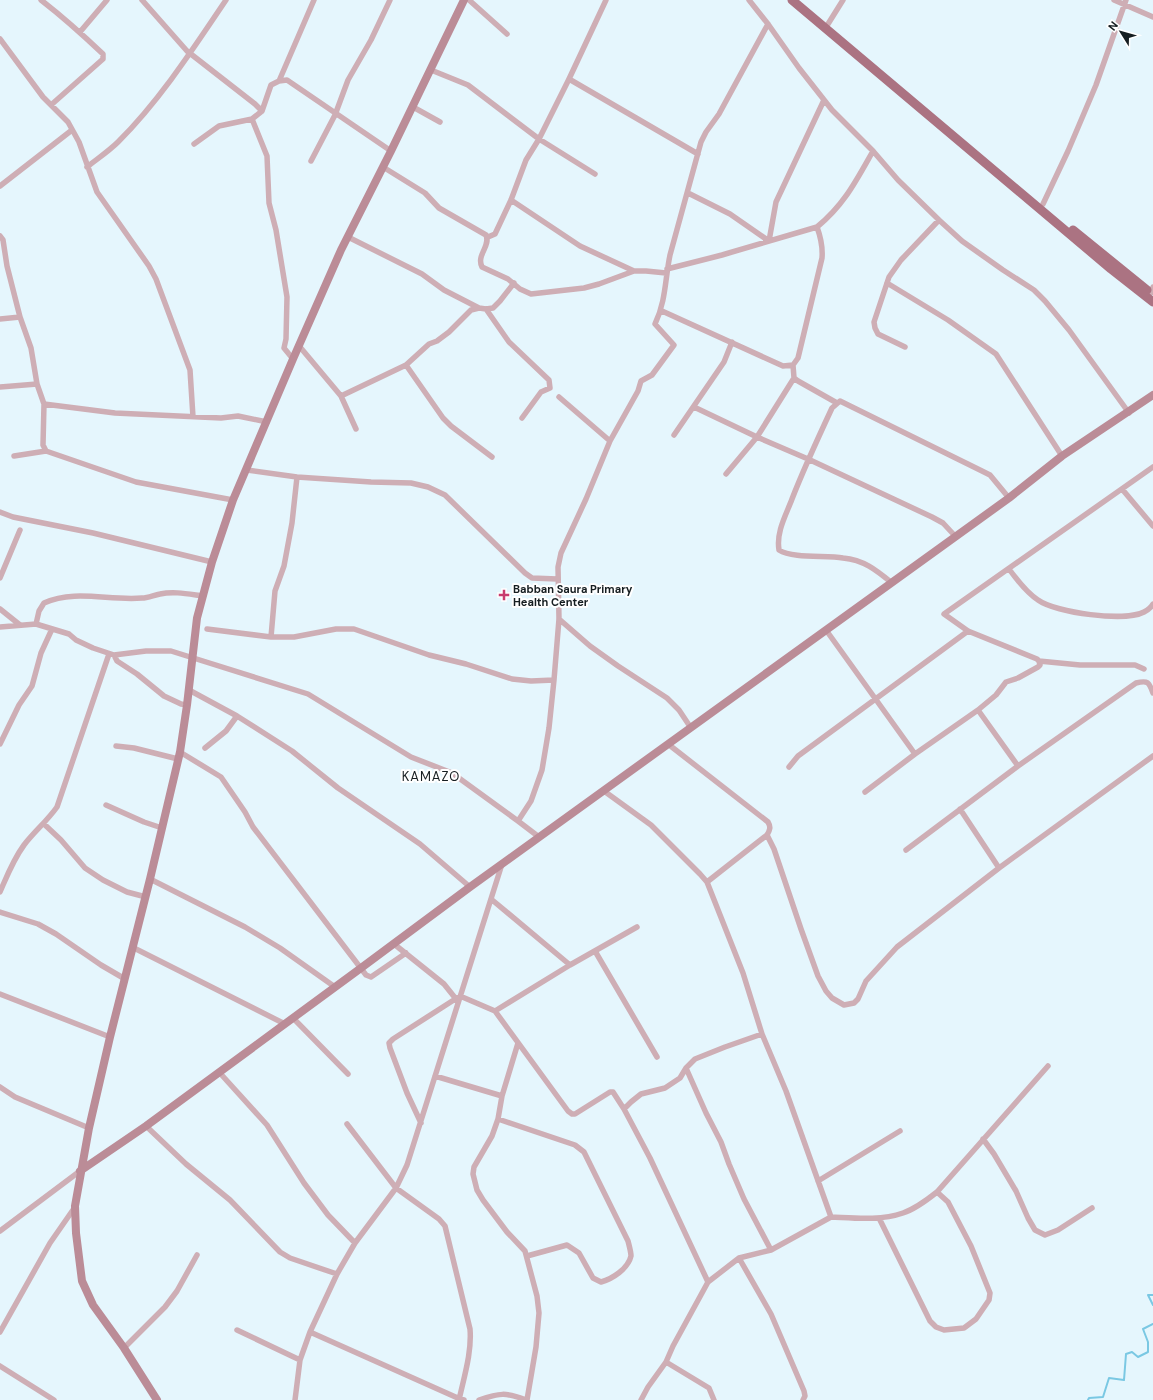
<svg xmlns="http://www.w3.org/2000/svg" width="1153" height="1400" font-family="'DM Sans',sans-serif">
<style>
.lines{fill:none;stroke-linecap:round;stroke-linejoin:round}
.stream{stroke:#7ac8e3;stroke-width:2}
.street{stroke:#ceaeb5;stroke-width:5.5}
.secondary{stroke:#bb8c97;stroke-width:8}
.primary{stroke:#ab7382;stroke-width:9}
.poi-dot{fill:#c83c6f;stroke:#fff;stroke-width:1.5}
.labels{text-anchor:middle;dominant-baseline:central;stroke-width:4;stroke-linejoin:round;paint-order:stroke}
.poi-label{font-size:11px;font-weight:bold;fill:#161e21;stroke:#fff;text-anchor:start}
.quarter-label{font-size:13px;letter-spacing:1px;fill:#161e21;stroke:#fff}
</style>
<rect width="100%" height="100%" fill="#e5f6fd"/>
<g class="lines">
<!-- stream -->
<path class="stream" d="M1153,1295h-5l5,10
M1088,1400l1,-2 14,-1 6,-19 15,2 2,-26 6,-2 6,5 10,-5v-10l-5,-13 10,-5"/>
<!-- street -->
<path class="street" d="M41,0c22,17 42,35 62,54v5l-52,46
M142,0l45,51 68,53 7,7 -10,8 15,37 2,47 7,27 11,67 -1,42 -2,9 9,11
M469,0l38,34
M749,0l19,24 31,44 33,42 41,41 25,29 41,40 23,21 41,29 31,20 11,11 24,29 60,83
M1114,0l39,17
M828,24l15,-24
M80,32l27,-32
M0,39l43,58 25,25 11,20 18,50 52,74 7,13 34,91 3,47
M431,70l37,15 71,54 56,35
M569,79l129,75
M279,81l35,-81
M413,107l27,15
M262,111l9,-26 8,-4 8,-1 104,71
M194,144l25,-18 33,-7
M311,161l24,-46 13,-35 23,-40 19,-40
M87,167c10,-8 22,-16 31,-25 42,-42 75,-93 108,-142
M383,167l42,26 14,15 47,27c5,11 -10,20 -4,32l26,12 12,10 11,5 53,-6 15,-4 35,-13h12l20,2
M0,186l72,-56
M688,193l42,21 39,27 7,-39 48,-102
M511,200l69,46 54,25
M1043,204l25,-53 28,-66 30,-85
M0,236l3,4 4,26 13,51 11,31 6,36 7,20 -1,41 3,6 90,31 97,18
M348,237l74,37 22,16 35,18
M488,237l7,-3 16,-34 15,-40 13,-21 30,-60 37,-79
M667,269l55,-14 95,-28c27,-22 39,-46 56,-76
M887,283l61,37 48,34 66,102
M1151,293l2,-6
M486,309l23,33 40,38 1,8 -9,4 -19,26
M662,311l121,55 10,-1 5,-7 24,-100c1,-12 -1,-20 -5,-31
M0,319l20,-2
M300,347l41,49 15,33
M905,347l-27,-13 -3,-6 -1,-6 15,-45 12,-17 38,-40
M406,365l37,53 8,8 41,31
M794,378l4,3 39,22
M0,387l37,-3
M341,396l65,-31 23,-21 8,-3 12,-9 22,-22 8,-2 7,1 7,-1 7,-7 14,-18
M559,397l51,44
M44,404l71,9 106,5 17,-2 29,6
M694,407l63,30 51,22 124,58 11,6 13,14
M674,435l50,-73 8,-20
M14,456l32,-5
M247,470l50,7 74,5 40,1 17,4 17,8 80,78 7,5 25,1
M726,474l31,-37 37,-59 -1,-13
M1122,489l31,37
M0,512l13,5 80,16 119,29
M1009,569c8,11 18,24 29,31 18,13 87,22 106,12 4,-2 7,-4 9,-8
M0,578l20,-48
M892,583c-16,-13 -28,-23 -49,-25 -17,-3 -50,1 -64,-8 -3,-18 7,-35 13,-51 12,-31 26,-61 40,-91l8,-7 142,70 8,4 19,23
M0,609l20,16
M559,619l31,27 28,20 49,32 12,12 12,18
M36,624l3,-13 5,-8c31,-14 65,-2 98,-5 6,0 12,-3 18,-4 14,-3 28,0 43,2
M0,627l36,-3 33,10 7,6 17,8 21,7 32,-4h25l137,43 103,63 41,16 66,48 21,16
M207,629l64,8h23l42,-8h18l75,26 37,9 46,15 19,2 23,-1
M826,630l89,124
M271,637l4,-46 9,-25 8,-43 5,-46
M114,655l3,6 20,13 27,22 17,8 6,1
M1039,661l41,4h55l9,4
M189,690l48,26 55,35 46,37 82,56 50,43
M978,710l40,56
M0,744l19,-39 13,-19 9,-33 11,-24
M668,744l100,78c3,5 2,8 -1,13l-60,47
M116,746l18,2 44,11
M205,748l21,-17 11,-15
M180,752l41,25 24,35 8,15 113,148 5,2 35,-24
M789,767l9,-11 170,-125
M604,791l47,34 49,49 7,8 36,91 19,61 24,57 45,126 -60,33 -32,8 -31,24 -35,64 -7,16 -18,25 -7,13
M865,792l50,-38 63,-44 18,-15 10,-13 12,-4 20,-11 2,-2 -1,-4 -2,-2 -69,-28 -24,-17 209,-147
M106,805l38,17 18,6
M960,809l39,59
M518,821l13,-20 11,-31 7,-42 5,-48 5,-61 -1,-52 3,-14 25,-54 24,-58 28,-50 3,-10 11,-6 22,-30 -19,-21c11,-23 10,-45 15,-69l31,-113 5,-10 13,-18 49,-90
M44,824l17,16 24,28 18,12 24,12 19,5
M767,835l7,14 27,80 17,47 8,15 6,7 12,7 10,-2 4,-4 8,-18 31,-34 102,-79 154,-112
M906,850l112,-84 118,-83c12,-3 13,-1 17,10
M150,879l95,48 35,21 55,39
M0,892c7,-16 13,-32 24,-47 10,-13 23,-24 33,-38l52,-153
M491,899l79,66
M0,912l38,12 18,10 45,31 24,14
M394,944l50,40 12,15
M132,947l153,77
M595,951l62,106
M0,994l110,43
M495,1011l73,100 4,3h3l35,-22h3l11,17 26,49 58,124
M293,1018l55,56
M518,1043l-16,53 -4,23 -6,17 -18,31 -1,7 4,16 6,10 24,32 18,19 12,45 2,17 -3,34 -9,53
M686,1068l20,45 15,29 8,22 15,35 27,51
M219,1072l48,53 37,58 24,32 27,28
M435,1076l67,20
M0,1087l15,10 74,31
M624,1109l7,-7 10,-8 24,-6 15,-10 6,-10 9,-9 30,-12 37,-13
M498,1119l77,26 9,7 44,89c1,4 3,11 3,15 -3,13 -19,23 -30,26l-8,-4 -14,-25 -12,-8 -40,11
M421,1123l-14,-30 -17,-45 -1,-5 4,-4 67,-43 35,15 75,-46 67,-38
M347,1124l49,64 43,31 6,7 25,103c2,23 -6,48 -11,71
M146,1126l40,38 44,36 50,52 10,6 47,16
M983,1139l11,15 22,37 12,27 7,12 10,5 13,-5 34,-22
M818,1181l82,-50
M831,1217c23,1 49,4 72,-4 12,-4 24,-13 34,-21l111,-126
M879,1218l51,103 6,6 8,3 20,-2 12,-9 13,-19 1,-7 -19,-47 -23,-44 -11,-10
M0,1231l80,-60
M739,1258l32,56 33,77 1,5 -2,4
M237,1330l63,30
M0,1332l50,-89 25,-36
M310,1332l150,67 4,1
M124,1348l41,-41 12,-16 20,-36
M666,1362l43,26 5,12
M0,1366l54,34
M295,1400l5,-40 10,-28 27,-58 18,-31 41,-55 11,-23 95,-301
M479,1400c20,-7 27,-8 47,0"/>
<!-- secondary -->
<path class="secondary" d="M80,1171l66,-45 215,-158 109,-81 539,-389 53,-42 91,-61
M157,1400l-33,-52 -31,-43 -11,-24 -6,-48 -1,-27 14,-78 21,-91 40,-158 30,-127 7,-47 10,-87 15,-56 21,-62 60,-141 48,-109 50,-99 73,-151"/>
<!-- primary -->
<path class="primary" d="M792,0l319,269 42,33
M1073,230l74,60"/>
</g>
<!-- markers -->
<path class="poi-dot" d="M502 589h4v4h4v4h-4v4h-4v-4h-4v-4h4z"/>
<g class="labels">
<!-- poi labels -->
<g class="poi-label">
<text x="513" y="589">Babban Saura Primary<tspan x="513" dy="13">Health Center</tspan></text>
</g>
<!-- quarter labels -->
<g class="quarter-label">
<text x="431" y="776">KAMAZO</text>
</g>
</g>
<!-- north arrow -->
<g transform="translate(1121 32) rotate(307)" stroke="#ffffff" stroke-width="3" paint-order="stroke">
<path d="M0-3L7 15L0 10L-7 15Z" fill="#161e21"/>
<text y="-6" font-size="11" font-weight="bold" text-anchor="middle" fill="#161e21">N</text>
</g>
</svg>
